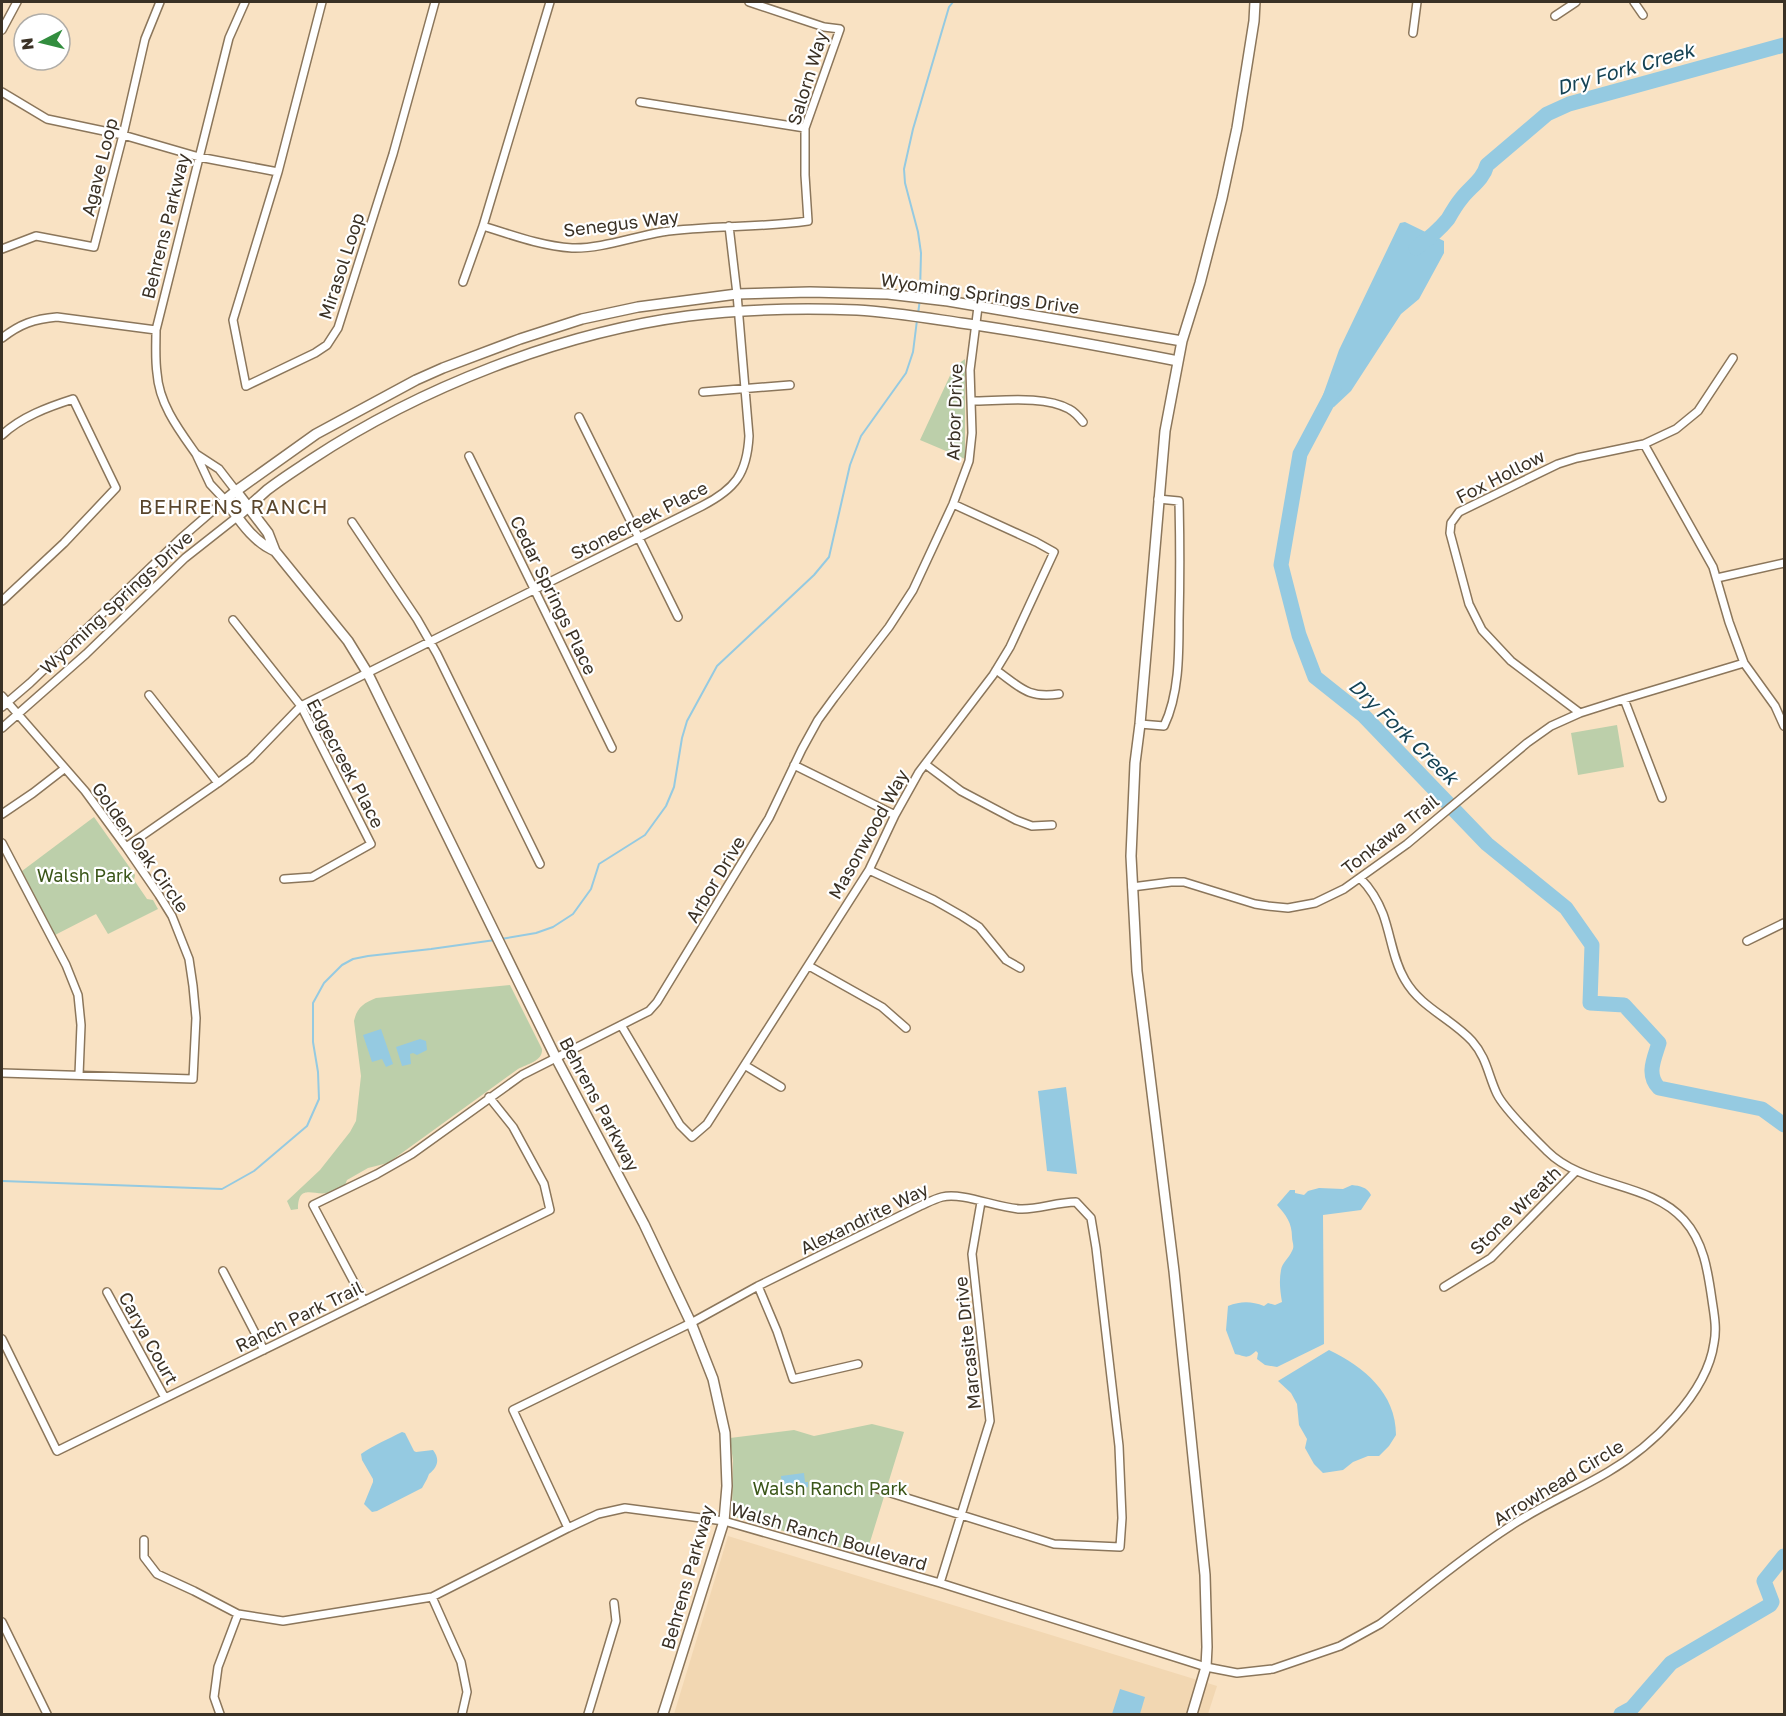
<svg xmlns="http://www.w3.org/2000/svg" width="1786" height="1716" font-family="'Golos Text',sans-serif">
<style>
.built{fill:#f2d7b2}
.green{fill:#bccfaa}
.water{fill:#95cae1}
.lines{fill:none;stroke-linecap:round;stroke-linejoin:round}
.stream{stroke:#95cae1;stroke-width:2}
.river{stroke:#95cae1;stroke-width:15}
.street-casing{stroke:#8b765b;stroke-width:10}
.secondary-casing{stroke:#8b765b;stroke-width:12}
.street{stroke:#fff;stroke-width:7}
.secondary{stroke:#fff;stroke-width:9}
.labels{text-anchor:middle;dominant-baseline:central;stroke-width:4.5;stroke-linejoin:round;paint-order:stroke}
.street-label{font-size:18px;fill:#3a3125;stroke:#fff}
.park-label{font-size:18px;fill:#3b5619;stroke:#fff}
.water-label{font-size:20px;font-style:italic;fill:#164354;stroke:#fff}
.neighbourhood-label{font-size:20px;letter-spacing:1.5px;fill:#5a462c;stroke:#fff}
</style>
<rect width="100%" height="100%" fill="#f9e2c3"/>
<!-- built -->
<path class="built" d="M728,1536l489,150 -9,28h-534z"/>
<!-- green -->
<path class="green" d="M965,359v100l-45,-19 34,-73z
M1617,725l7,42 -46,8 -7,-42z
M94,817l41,58 -1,5 13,19 6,1 5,9 -50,25 -12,-20 -41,21 -33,-64z
M510,985l32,64c1,12 -14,15 -24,20l-130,94 -20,5 -21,12 -2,5c-5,2 -12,6 -18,8 -13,3 -29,-10 -29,16l-7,1 -4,-9 33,-31 30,-38 6,-11 5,-45 -7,-55c3,-14 10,-18 22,-23z
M872,1424l32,8 -38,123 -131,-38 -3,-3 1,-53 -3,-23 64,-8 20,6z"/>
<!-- water -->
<path class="water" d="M1405,222l39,19v12l-25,46 -18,15 -50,77 -17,16 -16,2 21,-59 61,-127z
M381,1029l12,35 -7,3 -4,-8 -10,3 -9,-27z
M420,1039l6,2 1,9 -10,5 -4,-2 -3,1 1,10 -9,2 -6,-19z
M1066,1087l11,87 -30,-3 -9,-80z
M1352,1185c8,1 15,2 19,10l-10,15 -38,5 1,129 -47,23 -12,-2 -8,-6 1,-6 -2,-2c-10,9 -10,5 -21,3l-9,-24 2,-24c13,-5 23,-5 36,0l4,-3 7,2 7,-3c-2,-12 -3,-21 -1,-32 1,-7 8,-12 11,-19 3,-5 0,-9 0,-14 0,-14 -6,-22 -15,-32l13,-15h5v3l9,2 4,-4 11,-3 24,1z
M1329,1350c35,17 67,43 67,85l-7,11 -10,10h-11l-15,6 -10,8 -20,3 -9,-9 -9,-16 2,-9 -8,-14 -2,-21 -6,-11 -13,-12z
M402,1432l3,1 9,18 2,1 17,-2c7,9 5,17 -4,24l-2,5 -5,9 -45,23 -5,1 -8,-8 9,-22v-3l-11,-19 -1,-6c13,-9 27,-15 41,-22z
M804,1473l1,9h3v5l-4,1 -1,-3 -21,3 -1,-12z
M1120,1689l25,8 -5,17h-28z"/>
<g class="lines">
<!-- stream -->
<path class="stream" d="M920,293l1,-40 -3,-21 -13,-49 -1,-14 9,-40 36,-122 4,-5
M918,314l2,-15
M501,939l35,-6 17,-6 20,-13 18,-25 8,-25 46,-29 21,-29 8,-19 8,-49 5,-17 30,-55 97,-91 15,-18 21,-92 11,-29 45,-63 7,-21 4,-32
M2,1181l220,8 32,-18 53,-45 12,-27 -1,-27 -5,-30v-39l11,-20 18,-18 11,-6 15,-3 63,-7 64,-9"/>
<!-- river -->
<path class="river" d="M1416,248c11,-8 23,-18 32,-29 4,-7 8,-14 13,-20 9,-12 22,-19 26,-34l60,-51 22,-10 215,-59
M1334,390l-34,64 -19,111 18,70 16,42 49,39 123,128 79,64 26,37 -2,58 34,2 35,38c-5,16 -13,32 0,45l103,21 22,16
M1621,1714l11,-6 39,-45 99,-58 2,-3 -8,-21 20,-25"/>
<defs>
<path id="street" d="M322,2l-44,170 -45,148 13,66 69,-33 12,-8 11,-17 55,-174 42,-152
M1634,2l9,13
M1555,16l21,-14
M2,30l15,-28
M1413,33l4,-31
M2,92l45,27 76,16 76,22 79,15
M640,102l165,26
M483,226c29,9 58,20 89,22 28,1 61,-11 90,-16 49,-7 98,-4 146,-11l-3,-46v-47l35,-99 -16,-2 -75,-25
M2,249l34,-13 58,11 29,-112 22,-96 15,-37
M463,282l20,-56 67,-224
M2,338c18,-14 32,-19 55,-21l99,13
M703,392l87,-7
M971,401c29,0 73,-6 98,8 6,3 10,8 14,13
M579,417l99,200
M2,435c19,-18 46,-28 71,-36l43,89 -52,55 -62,58
M1644,444l69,123 16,55 15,41 31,43 9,20
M196,454c-17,-24 -37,-50 -39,-81 -2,-14 -1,-28 -1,-43l73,-292 16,-36
M469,456l143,292
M352,522l65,97 20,35 103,210
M1717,578l67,-15
M233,620l68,86 70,138 -59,33 -28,2
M996,670c24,17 32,29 63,24
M149,695l69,88
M2,696l83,95 41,56 33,48 13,21 17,43 4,27 3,32 -3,61 -191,-6
M1624,699l38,99
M2,707l28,-24 150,-144 45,-39 -15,-16 -14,-30 23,15 17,22
M1580,713l-69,-52 -29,-31 -13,-26 -19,-71 1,-10 8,-11 99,-48 19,-6 67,-14 32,-15 22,-18 35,-53
M1140,724l24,2c15,-31 15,-71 15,-105 1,-40 1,-80 0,-120l-21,-2
M2,728l84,-74 99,-96 52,-41
M925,764l36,27 55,29 16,6 20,-1
M794,765l101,50
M2,814l31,-21 31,-24
M2,843l64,122 12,30 3,30 -2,50
M126,847l92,-64 32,-24 51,-53 401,-200c33,-17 45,-32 47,-70l-12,-142 -8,-68
M869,870l65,30 28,16 17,11 27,33 14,8
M1132,887l39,-5h13l71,22 13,2 20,2 27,-5 29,-14 63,-45 120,-101 24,-17 29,-13 44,-14 120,-36
M1747,941l37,-18
M809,966l73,41 24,21
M621,1025l59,100 12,12 15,-13 162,-254 26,-55 24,-43 74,-97 17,-28 44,-95 -18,-10 -83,-38
M746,1066l35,21
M223,1271l41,79
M758,1286l19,45 16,48 65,-15
M1444,1287l47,-29 85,-87
M107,1292l58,106
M364,1301l-51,-96 64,-31 35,-20 110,-79 127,-64 8,-9 112,-184 33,-69 16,-29 16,-22 55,-71 24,-37 40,-86 16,-43 3,-28 -2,-63 8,-63
M2,1339l55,112 493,-241 -6,-26 -31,-57 -24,-30
M568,1528l-55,-118 178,-87 67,-37 162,-80c7,-3 14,-7 22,-9 21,-5 55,11 78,12 17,1 37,-7 56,-7l15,16 5,30 23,198 3,72 -2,29 -66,-3 -176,-55
M144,1540v17l13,17 37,17 44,23 45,7 149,-24 136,-69 30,-14 27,-6 99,13 216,62 266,84 31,6 36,-4 67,-23 40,-22c43,-33 84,-68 129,-97 31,-21 67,-36 99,-55 43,-25 99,-78 106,-129 3,-15 0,-29 -2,-43 -4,-28 -8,-58 -28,-80 -35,-39 -100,-32 -137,-69 -13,-13 -43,-42 -50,-57 -9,-19 -10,-36 -25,-53 -21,-23 -51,-33 -67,-61 -12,-20 -14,-44 -22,-66 -5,-13 -13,-26 -23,-36
M940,1583l50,-162 -18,-167 9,-52
M432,1597l29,65 6,30 -5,22
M2,1622l45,92
M220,1714l-6,-17 4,-30 20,-53
M588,1714l28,-93 -2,-18"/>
<path id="secondary" d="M236,491l32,42 7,18 73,90 19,31 189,386 88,166 47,99 22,56 12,54 2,53 -3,35 -61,193
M237,517c10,-9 20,-18 30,-27 14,-11 30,-21 45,-31 108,-71 247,-126 376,-143 55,-7 113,-8 169,-6 35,2 70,8 104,13 73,10 145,24 217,38
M275,551c-23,-10 -36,-32 -50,-51l11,-9 80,-57 100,-54 27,-12 77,-29 62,-20 56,-12 99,-13 73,-2 78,2 60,7 234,40
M1192,1714l14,-47 1,-20 -2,-72 -31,-304 -37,-300 -6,-115 4,-93 5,-39 25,-293 17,-90 18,-58 22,-85 15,-70 17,-107 1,-19"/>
</defs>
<!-- street casing -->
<use href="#street" class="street-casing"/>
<!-- secondary casing -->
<use href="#secondary" class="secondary-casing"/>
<!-- street -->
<use href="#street" class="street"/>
<!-- secondary -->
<use href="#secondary" class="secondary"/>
</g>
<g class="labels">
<!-- street labels -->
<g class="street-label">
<text transform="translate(807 78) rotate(-73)">Salorn Way</text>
<text transform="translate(99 167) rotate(-76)">Agave Loop</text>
<text transform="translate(621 223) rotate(-7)">Senegus Way</text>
<text transform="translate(165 226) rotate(-76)">Behrens Parkway</text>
<text transform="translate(341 266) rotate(-72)">Mirasol Loop</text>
<text transform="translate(980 293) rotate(8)">Wyoming Springs Drive</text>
<text transform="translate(954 412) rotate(-88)">Arbor Drive</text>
<text transform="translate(1500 476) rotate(-27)">Fox Hollow</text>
<text transform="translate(639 520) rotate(-27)">Stonecreek Place</text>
<text transform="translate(554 595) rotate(64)">Cedar Springs Place</text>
<text transform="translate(116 602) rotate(-43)">Wyoming Springs Drive</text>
<text transform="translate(346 763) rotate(62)">Edgecreek Place</text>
<text transform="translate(868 834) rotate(-61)">Masonwood Way</text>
<text transform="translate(1390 834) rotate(-38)">Tonkawa Trail</text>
<text transform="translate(141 847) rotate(55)">Golden Oak Circle</text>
<text transform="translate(715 879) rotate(-59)">Arbor Drive</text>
<text transform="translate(600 1104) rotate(62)">Behrens Parkway</text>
<text transform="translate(1515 1210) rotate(-44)">Stone Wreath</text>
<text transform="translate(864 1218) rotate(-26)">Alexandrite Way</text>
<text transform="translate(299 1316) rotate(-26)">Ranch Park Trail</text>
<text transform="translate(149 1338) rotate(61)">Carya Court</text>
<text transform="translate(967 1343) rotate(-96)">Marcasite Drive</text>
<text transform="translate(1558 1482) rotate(-31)">Arrowhead Circle</text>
<text transform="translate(829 1536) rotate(16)">Walsh Ranch Boulevard</text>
<text transform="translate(687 1577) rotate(-74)">Behrens Parkway</text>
</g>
<!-- park labels -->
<g class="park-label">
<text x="85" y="875">Walsh Park</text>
<text x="830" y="1488">Walsh Ranch Park</text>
</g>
<!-- water labels -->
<g class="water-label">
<text transform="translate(1625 68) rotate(-16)">Dry Fork Creek</text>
<text transform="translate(1404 731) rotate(44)">Dry Fork Creek</text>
</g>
<!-- neighbourhood labels -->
<g class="neighbourhood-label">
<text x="234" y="506">BEHRENS RANCH</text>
</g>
</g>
<!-- border -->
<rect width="1786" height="1716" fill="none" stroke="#3a3125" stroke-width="6"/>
<!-- north arrow -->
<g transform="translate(42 42) rotate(263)"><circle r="28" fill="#ffffff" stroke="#b0ada8" stroke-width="1.5"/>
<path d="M0-4.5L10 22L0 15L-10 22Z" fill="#328d3e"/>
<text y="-9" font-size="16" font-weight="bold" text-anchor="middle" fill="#3a3125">N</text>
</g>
</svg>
